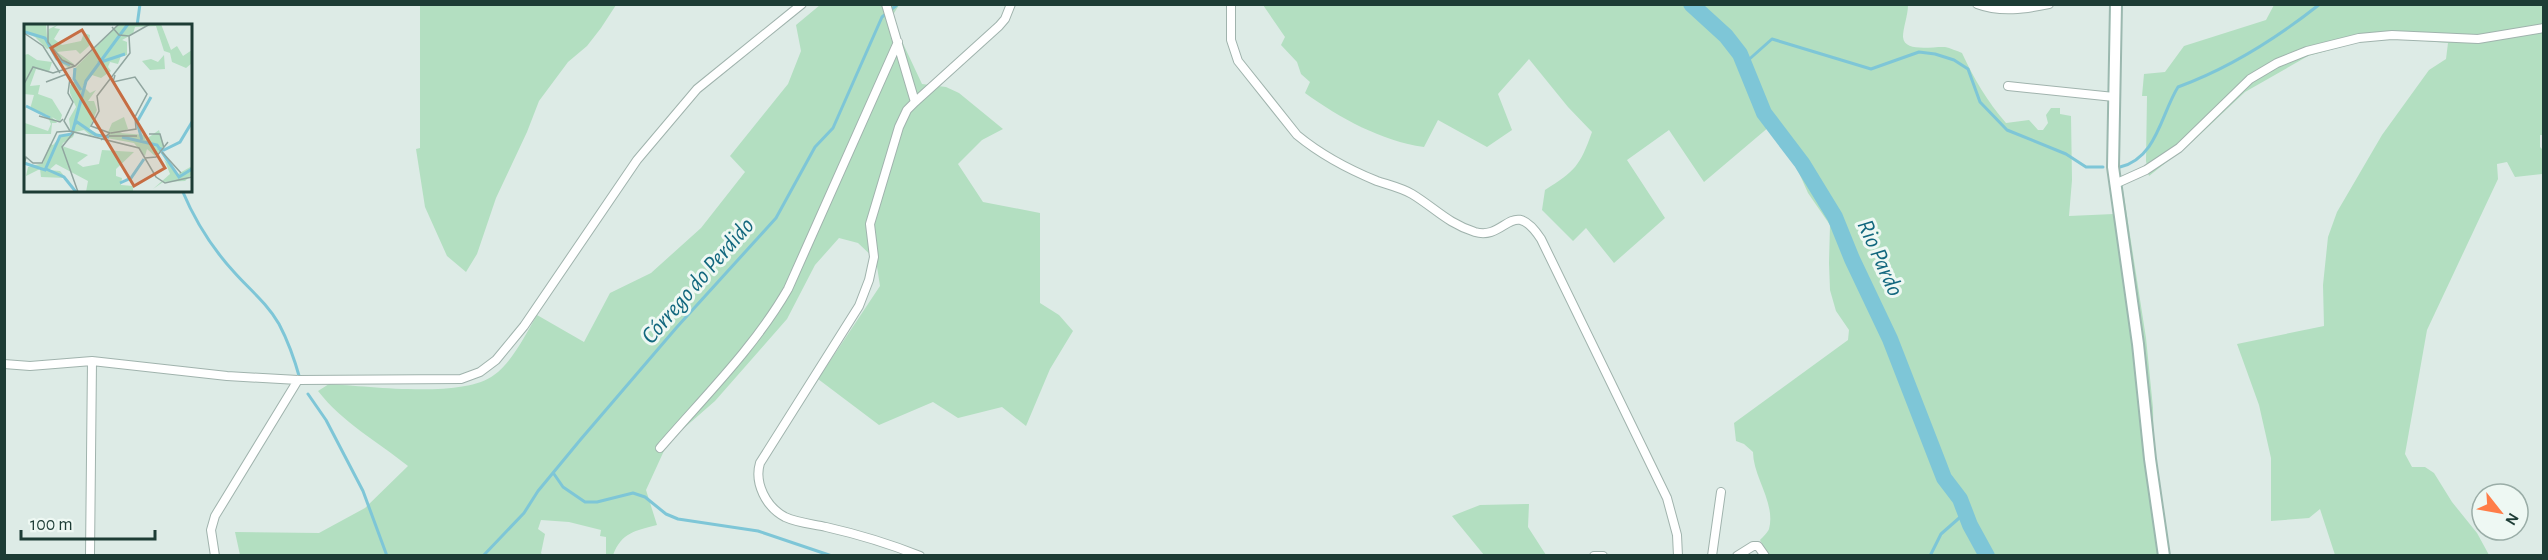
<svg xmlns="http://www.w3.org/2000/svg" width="2548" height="560" font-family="'Alegreya Sans',sans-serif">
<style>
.green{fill:#b3dfc1}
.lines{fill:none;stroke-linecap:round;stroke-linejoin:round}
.stream{stroke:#7ec6d7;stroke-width:3}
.river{stroke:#7ec6d7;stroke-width:16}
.street-casing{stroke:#a0b3ad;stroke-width:10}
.secondary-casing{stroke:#9bb8af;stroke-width:14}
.street{stroke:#fff;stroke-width:8}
.secondary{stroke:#fff;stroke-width:10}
.labels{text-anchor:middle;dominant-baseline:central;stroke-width:6;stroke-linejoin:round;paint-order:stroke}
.water-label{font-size:24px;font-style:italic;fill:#12677e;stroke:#eef8f3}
.inset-river{fill:none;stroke:#7ec6d7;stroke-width:3}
.inset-road{fill:none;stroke:#90a59f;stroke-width:1.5}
.view{fill:#c66d43;fill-opacity:0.15;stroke:#c66d43;stroke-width:3}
.inset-edge{fill:none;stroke:#1d3c35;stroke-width:3}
</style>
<rect width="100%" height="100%" fill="#ddebe6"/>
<!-- green -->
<path class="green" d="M420,5h196l-15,23 -14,18 -19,16 -29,39 -12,31 -31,66 -19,56 -11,18 -19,-16 -22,-49 -9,-58 4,-1z
M820,5h79l-8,13 31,66 24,3 13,6 44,36 -21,11 -24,24 25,38 57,11v90l19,12 14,16 -23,38 -24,57 -24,-19 -44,11 -25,-16 -54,23 -61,-46 62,-93 -4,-26 -18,-17 -19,-5 -24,27 -28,54 -72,82 -47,41 -22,48 11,35c-22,6 -35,7 -44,30h-7v-18l-6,-1 1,-6 -32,-8 -28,-2 -3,9 7,5 -4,19 2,3 -303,-1 -5,-23 84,1 46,-25 43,-42c-31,-25 -65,-43 -90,-75l11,-7c39,2 134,15 165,-9 19,-14 31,-40 43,-60l47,27 26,-49 41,-20 50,-45 44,-56 -15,-16 58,-72 13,-33 -5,-26z
M1263,5h645c0,10 -5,23 -5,32 1,16 31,9 42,10 5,1 12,4 17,6 12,26 25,48 44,70l23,-3 9,10h5l5,-7 -2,-8 5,-7h9v6l11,2 1,64 -3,36 45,-2 9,-24 23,148 7,70 1,56 11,91h-406l7,-4 -6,-11c3,-3 8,-8 9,-11 7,-26 -16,-52 -16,-77l-9,-8 -8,-3 -2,-18 114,-83 1,-10 -13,-19 -6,-21 -1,-27 1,-38 -22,-32 -32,-72 -72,61 -35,-52 -42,30 38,58 -51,45 -28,-35 -13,13 -31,-31 3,-20c30,-19 35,-24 47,-58l-24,-25 -39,-48 -31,35 14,36 -25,17 -49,-27 -14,27c-43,-6 -84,-29 -119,-54l5,-11 -9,-8 -4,-12 -16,-17 4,-8z
M2274,5h269l1,130h-4v12l3,3v24l-28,3 -8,-15 -10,2 1,15 -71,151 -22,124 7,13h13l9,6 18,29 25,31 12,22h-154l-15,-46 -11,9 -38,3v-63l-12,-53 -22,-61 87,-18 -1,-41 5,-48 9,-25 45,-77 47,-65 17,-11 2,-16 -70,-6 -70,19 -63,36 -53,50 -43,34 -3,-15 1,-65h-5l2,-22 21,-2 19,-26 82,-26z
M1529,504l-1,23 18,28h-62l-32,-39 28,-11z"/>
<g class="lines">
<!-- stream -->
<path class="stream" d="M137,26l3,-22
M1745,63l27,-24 99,30 48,-17 16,2 19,6 14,9 12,33 27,28 59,24 20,13h17
M2120,167c37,-9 41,-53 58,-80 52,-19 99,-49 142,-83
M182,190c13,31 29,57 52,82 15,17 33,31 45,52 9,17 16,37 21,55
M308,394l18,26 37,71 24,65
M554,474l9,13 22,15h12l36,-9 12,4 21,17 12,5 80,12 74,25
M483,556l41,-43 14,-22 43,-52 96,-112 99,-109 39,-71 18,-19 49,-111 16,-13
M1930,556l11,-22 25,-22"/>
<!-- river -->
<path class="river" d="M1691,4l35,32 14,18 24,59 38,50 33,54 17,42 38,80 49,126 5,13 16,21 10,26 17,31"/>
<defs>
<path id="street" d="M886,4l29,98 84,-76 6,-7 6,-15
M1231,4v36l7,21 59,74c23,19 53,35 80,46 12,4 25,7 35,13 23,14 35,29 63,38 31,9 37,-37 66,7l126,259 10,37 1,21
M1977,4c24,9 48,5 72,0
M2008,86l106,11
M915,102l-8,8 -8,17 -29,97 4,33 -5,23 -10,26 -99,157c-6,20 6,44 25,54 13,6 28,7 41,10 31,7 64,17 94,29
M2115,184l31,-14 33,-22 71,-69 27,-16 30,-12 52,-13 33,-3 86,4 66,-11
M4,364l26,2 62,-5 135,15 71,4 163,-1 19,-7 16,-12 28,-34 113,-166 60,-71 105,-85
M660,448c44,-51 94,-100 128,-159l110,-247
M90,555l2,-194
M215,556l-4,-26 4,-14 83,-136
M1594,556h9
M1712,556l9,-64
M1737,556l16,-10h5l7,10"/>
<path id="secondary" d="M2116,4l-3,163 25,177 12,115 14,97"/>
</defs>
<!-- street casing -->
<use href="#street" class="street-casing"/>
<!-- secondary casing -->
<use href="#secondary" class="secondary-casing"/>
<!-- street -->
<use href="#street" class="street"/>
<!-- secondary -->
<use href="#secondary" class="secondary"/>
</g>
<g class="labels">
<!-- water labels -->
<g class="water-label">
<text transform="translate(1880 258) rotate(66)">Rio Pardo</text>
<text transform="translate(698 281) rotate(-49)">Córrego do Perdido</text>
</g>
</g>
<!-- overview -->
<g transform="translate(24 24)">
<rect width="168" height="168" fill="#ddebe6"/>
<path d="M1,0h21l1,13 2,-8 10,-5 -5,4 6,1 -6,10 8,6 19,-4 3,-8 6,2 -1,11 -9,8 -4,-4 -19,2 17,12 -5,4 -14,-9 -5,-11 -3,1 -12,-12 -11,-5zM95,0h42l10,26 6,-4 6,10 9,-6v13l-6,5 -14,-6 -2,-9 -6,-2 -8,-25 -21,1 -2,7 -11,6 5,2v13l-6,1 -3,8 -8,-2 -2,5 3,4 -10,7 -9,-3 -9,11 7,7 6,-3 -8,11h6l3,9 -8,20 17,7 6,-14 12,-6 4,12 -8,4 26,2 -1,5 14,-10 5,16 -9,10 -8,-7 -2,7 -11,-13 -44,-8 -6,-5 -9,2 -2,5 -10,6 -1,3 26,9 -11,8 6,4 16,-3 3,-14 32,2 -18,17v7l6,2 -1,7 12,1v6h-47l2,-11 -32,-17 -7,6 11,1 6,7 -25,-1 -1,-8 -14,7 2,-9 15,-4 7,-19 3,1 8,-9h10l-2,-17 7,-12 -6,-14v-8l5,-4 -2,-11zM4,30l9,6 15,2 -3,10 -13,-3 -6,17 10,-1 -2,9 14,5 10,16 -2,7 -8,-5 5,6h-5l-1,11h-27l1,-11 23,8 3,-7 -4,-9 -17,-6 4,-14 -10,-1v-39zM140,31l1,14 -15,1 -8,-9 9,-2 7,3zM140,135l14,15 14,-8v8l-7,7 -22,1 -10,7 17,-15z" fill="#b3dfc1"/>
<path class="inset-river" d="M1,8l20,6 12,21 13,6M74,39l27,-9M51,44l-1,11 7,11M2,82l24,12M50,101l3,-3 19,13 13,2M98,113l35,8 22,32 13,-8M118,116l-5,-18 14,-25M134,124l6,2 16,-8 12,-20M0,139l21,7 15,-34 12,-2 14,-53 42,-57M22,145l18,8 12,15M96,159l11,-5 13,-19"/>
<path class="inset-road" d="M24,0v18l14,18 13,6M88,3l7,8 10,1 21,-12M0,9l19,13 17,27M41,48l5,6 -2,15 5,9 -9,19 6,10 69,17 17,29 9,6 27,-6M22,58l21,-8M0,60l9,-17 20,6 22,-7 44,-42M15,92l21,6 3,-3M50,108l-12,15 16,45M87,109l25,-4 -1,-12 12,-23 -12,-17 -22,5 2,-7M125,110h11l4,14M85,112h28M77,116l9,-7 -19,-7 8,-15 -2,-15 33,-43 -1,-17M138,128l19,21M121,134l11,-1 12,-15M0,141l2,-8 7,6h9l15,-31 13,-1"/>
<path class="view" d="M58,6l83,138 -31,18 -83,-138z"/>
<rect width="168" height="168" class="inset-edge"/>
</g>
<!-- border -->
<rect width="2548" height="560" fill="none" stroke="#1d3c35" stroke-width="12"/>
<!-- north arrow -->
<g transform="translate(2500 512) rotate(121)"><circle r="28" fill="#eef8f3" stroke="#9aada7" stroke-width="1.5"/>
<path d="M0-4.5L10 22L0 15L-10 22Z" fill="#ff7d48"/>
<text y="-9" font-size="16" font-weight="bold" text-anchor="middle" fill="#1d3c35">N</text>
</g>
<!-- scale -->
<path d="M21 530v9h134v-9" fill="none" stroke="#1d3c35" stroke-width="3"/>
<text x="30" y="530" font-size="18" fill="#1d3c35" stroke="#eef8f3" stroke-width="4.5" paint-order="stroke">100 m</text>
</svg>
